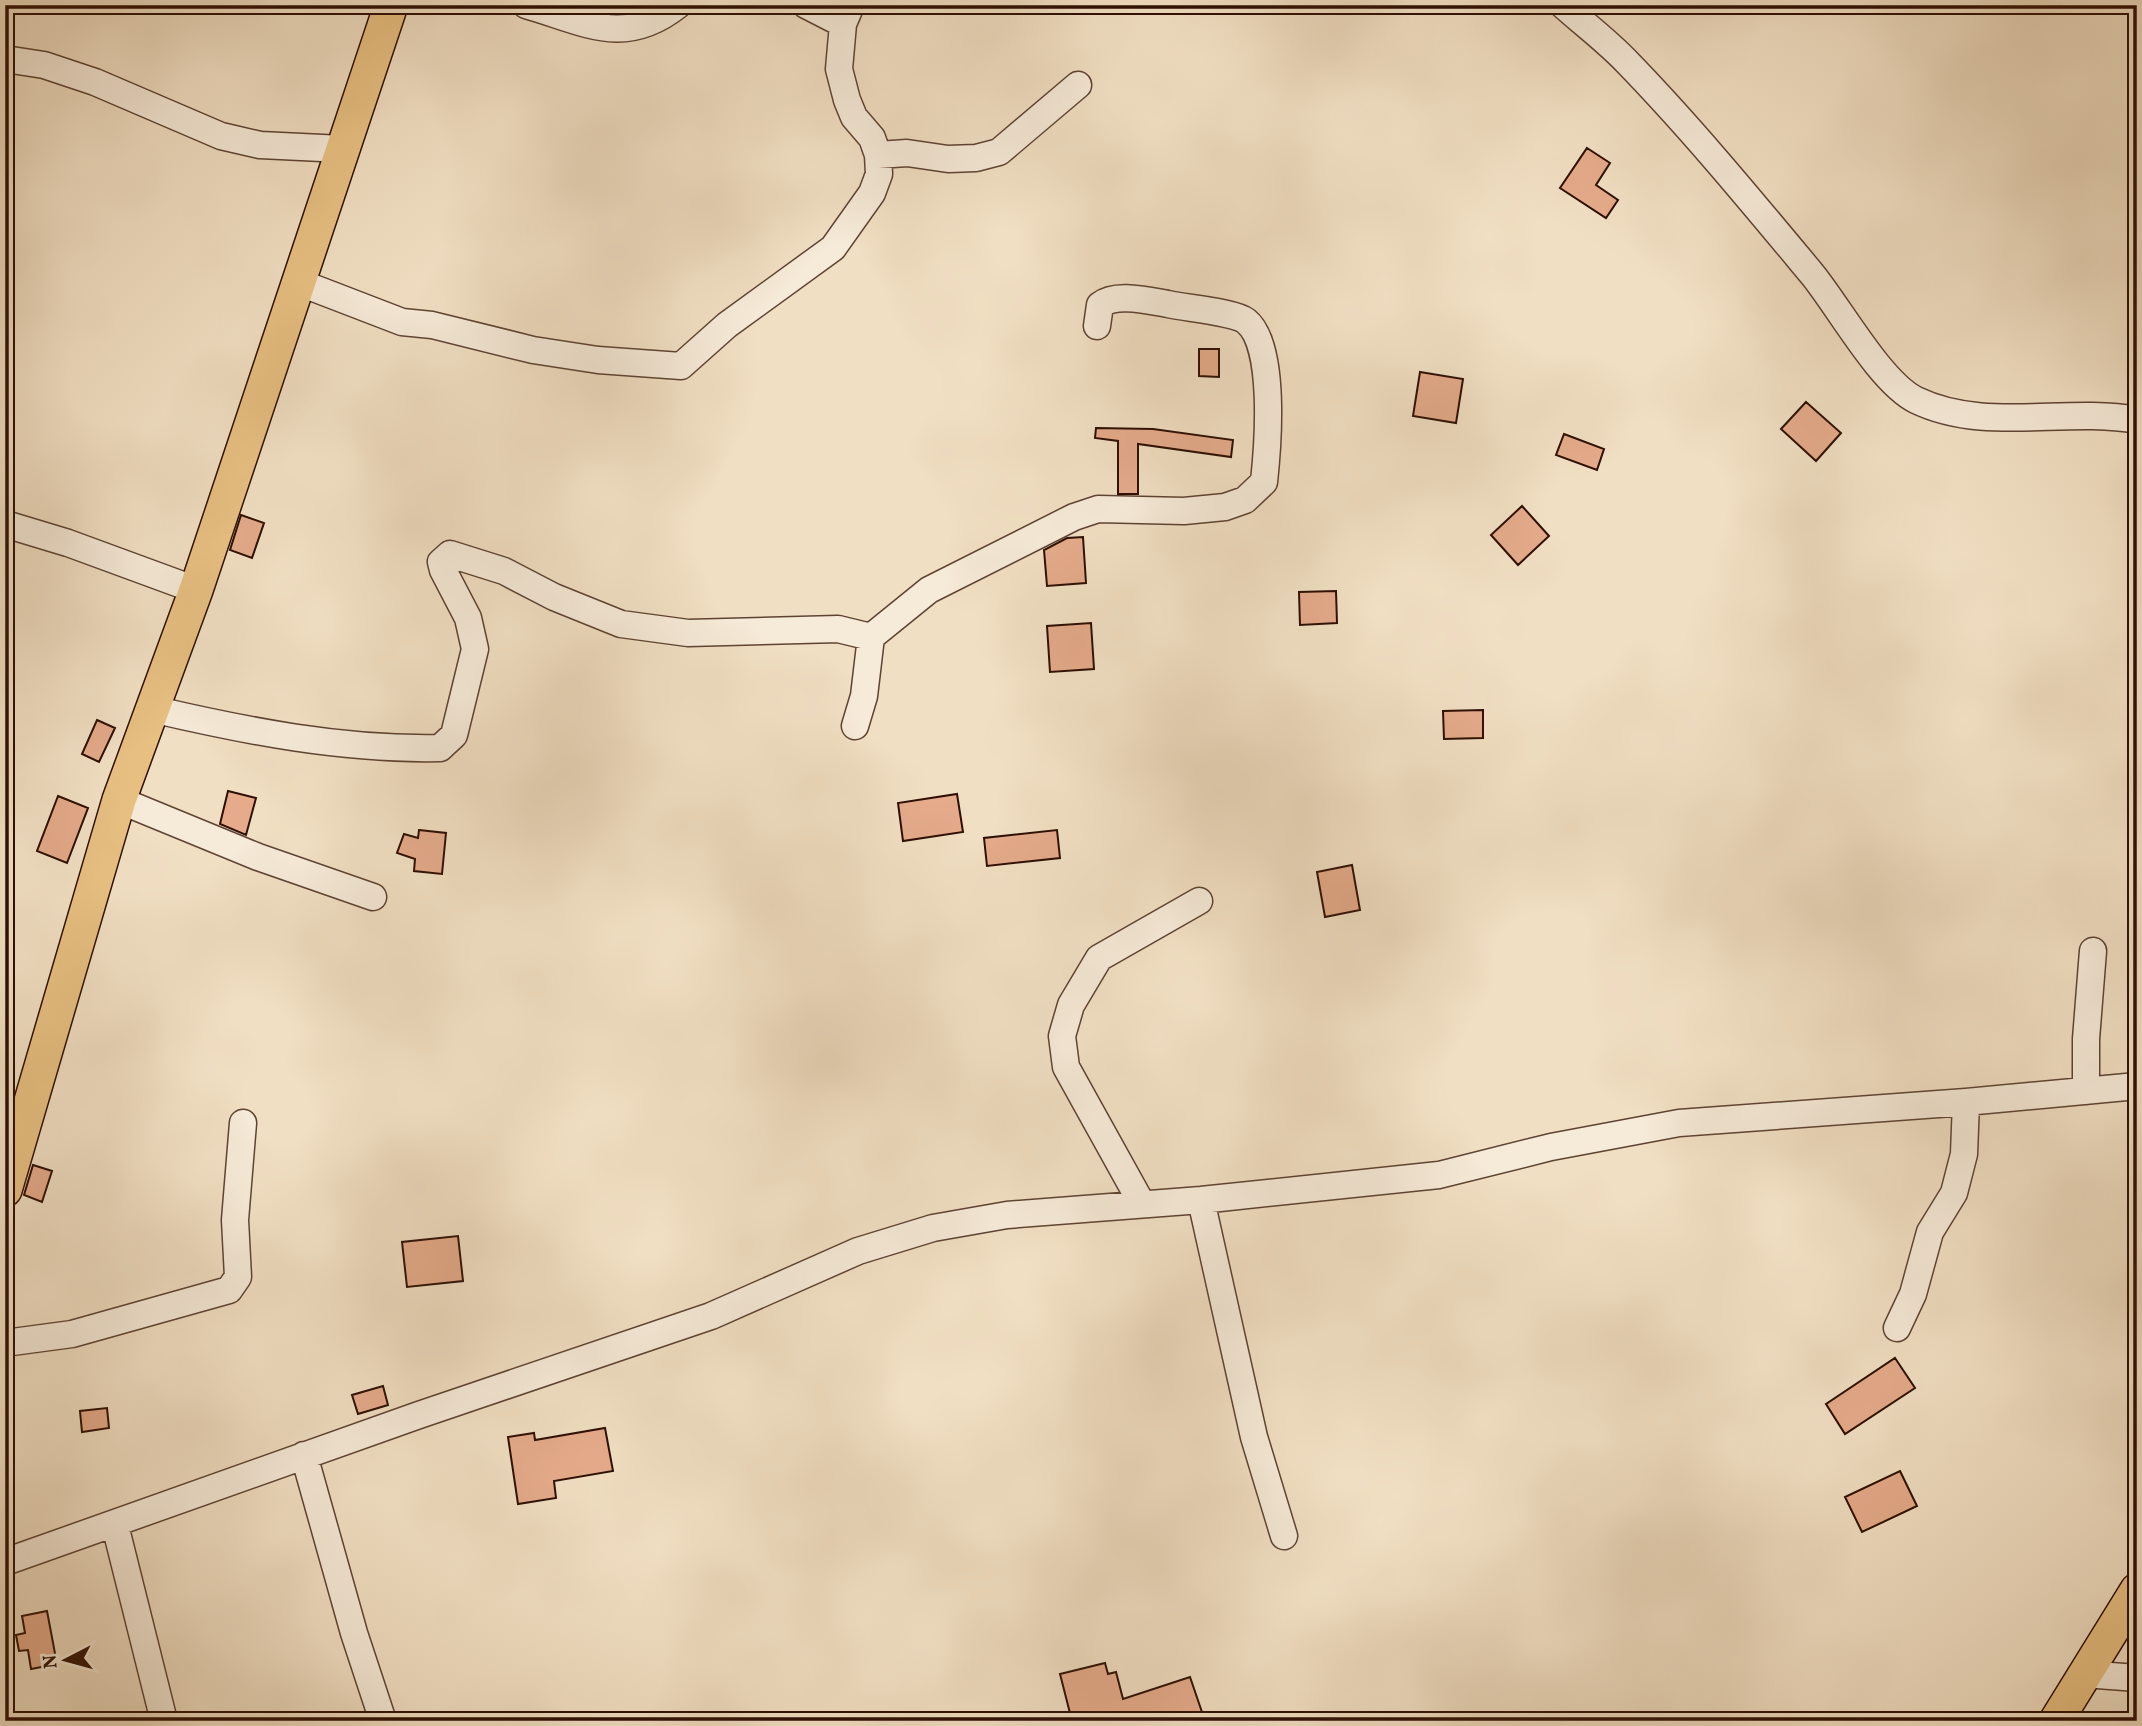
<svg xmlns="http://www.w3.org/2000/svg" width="2142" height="1726" font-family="Vollkorn,serif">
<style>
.building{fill:#e5ab8b;stroke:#2d0f03;stroke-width:2}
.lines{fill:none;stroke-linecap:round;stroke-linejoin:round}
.minor-casing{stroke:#5e4333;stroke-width:29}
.major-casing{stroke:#2d0f03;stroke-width:36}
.minor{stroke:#f6ead8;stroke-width:26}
.major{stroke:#e8c082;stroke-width:33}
</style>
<rect width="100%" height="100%" fill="#f1dfc3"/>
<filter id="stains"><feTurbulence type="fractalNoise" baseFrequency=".00286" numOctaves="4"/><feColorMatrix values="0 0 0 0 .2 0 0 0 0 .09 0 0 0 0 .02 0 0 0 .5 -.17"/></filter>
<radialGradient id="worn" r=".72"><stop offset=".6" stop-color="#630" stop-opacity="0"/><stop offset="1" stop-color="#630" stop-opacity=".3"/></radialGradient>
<!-- building -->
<path class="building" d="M1587,148l23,15 -14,22 22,15 -12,18 -46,-30z
M1199,349h20v28l-20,-1z
M1420,372l43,7 -7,44 -43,-7z
M1806,402l35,31 -25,28 -35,-32z
M1096,428l57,1 80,11 -2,17 -93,-13v50h-20v-53l-23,-3z
M1564,434l40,15 -7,21 -41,-15z
M1522,506l27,30 -31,29 -27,-30z
M241,515l23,8 -12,35 -22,-8z
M1083,537l3,46 -39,3 -3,-36 23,-12z
M1336,591l1,32 -37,2 -1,-33z
M1091,623l3,46 -44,3 -3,-46z
M1483,710v28l-39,1 -1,-28z
M97,720l18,8 -16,34 -17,-8z
M228,791l28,7 -10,37 -26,-11z
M957,794l6,38 -60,9 -5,-38z
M58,796l30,12 -21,55 -30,-12z
M419,830l27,3 -4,41 -28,-3 1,-12 -18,-6 7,-19 14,4z
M1057,830l3,28 -73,8 -3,-28z
M1352,865l8,45 -35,7 -8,-45z
M33,1165l19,6 -10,31 -18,-7z
M458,1236l5,45 -56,6 -5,-45z
M1895,1358l20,30 -70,46 -19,-30z
M383,1386l5,19 -30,9 -6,-19z
M107,1408l2,20 -27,4 -2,-21z
M605,1428l8,43 -59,10 2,17 -38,6 -10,-67 26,-4 1,7z
M1900,1471l17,35 -55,26 -17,-35z
M47,1611l10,53 -26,5 -3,-19 -9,1 -3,-16 9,-2 -3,-17z
M1105,1663l3,11 8,-2 7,27 67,-22 13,38 -19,6h-112l-12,-47z"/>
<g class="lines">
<defs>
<path id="minor" d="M526,5c59,17 98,43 152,0
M806,5l37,19
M1563,5c21,19 44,36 64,57 65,67 125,140 185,212 27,33 68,108 104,126 68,33 149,7 221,20
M5,59l39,6 51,17 126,54 39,9 83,4
M878,155l29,-2 41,6 28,-1 23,-6 79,-67
M298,282l104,40 30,3 101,25 65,10 83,6 46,-41 106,-77 39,-55 7,-19 -1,-19 -6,-17 -18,-21 -7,-17 -8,-31 4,-45 8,-19
M5,524l63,19 128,47
M152,709c94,22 191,41 288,39l14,-13 21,-86 -7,-31 -25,-48 -2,-8 9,-8 54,17 50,26 67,27 67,9 150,-4 33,8
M855,726l9,-30 7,-59 58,-47 145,-73 24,-8 86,2 41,-4 20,-7 19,-18c4,-37 12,-137 -18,-161 -12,-9 -61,-13 -78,-17 -19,-3 -52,-12 -68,1l-3,21
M119,800l139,57 115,40
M2086,1091v-52l7,-88
M1201,1200l53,237 30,99
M1142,1204l-76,-137 -4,-31 9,-31 28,-47 100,-57
M1897,1328l16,-34 17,-62 24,-39 10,-39 2,-52
M5,1343l67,-9 157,-44 9,-13 -3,-57 8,-97
M304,1455l50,178 29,88
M115,1525l49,196
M5,1562l414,-147 292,-99 147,-65 75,-23 74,-13 194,-15 238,-25 112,-28 128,-24 287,-21 171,-16
M2084,1674l53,4"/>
<path id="major" d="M5,1190l114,-390 77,-210 195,-585
M2056,1721l81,-131"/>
</defs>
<!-- minor casing -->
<use href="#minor" class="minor-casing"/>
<!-- major casing -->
<use href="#major" class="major-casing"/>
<!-- minor -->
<use href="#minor" class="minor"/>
<!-- major -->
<use href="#major" class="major"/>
</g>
<!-- margin -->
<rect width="2142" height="1726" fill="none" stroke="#f1dfc3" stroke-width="28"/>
<rect x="7" y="7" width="2128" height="1712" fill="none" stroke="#2d0f03" stroke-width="3.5"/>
<rect x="14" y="14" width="2114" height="1698" fill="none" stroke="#2d0f03" stroke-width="2"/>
<!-- north arrow -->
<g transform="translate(66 1660) rotate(264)" stroke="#f6ead8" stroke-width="5" paint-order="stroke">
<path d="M0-5L12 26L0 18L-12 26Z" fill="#2d0f03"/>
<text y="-10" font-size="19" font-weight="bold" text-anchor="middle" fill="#2d0f03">N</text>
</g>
<rect width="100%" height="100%" filter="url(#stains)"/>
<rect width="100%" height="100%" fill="url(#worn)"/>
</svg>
